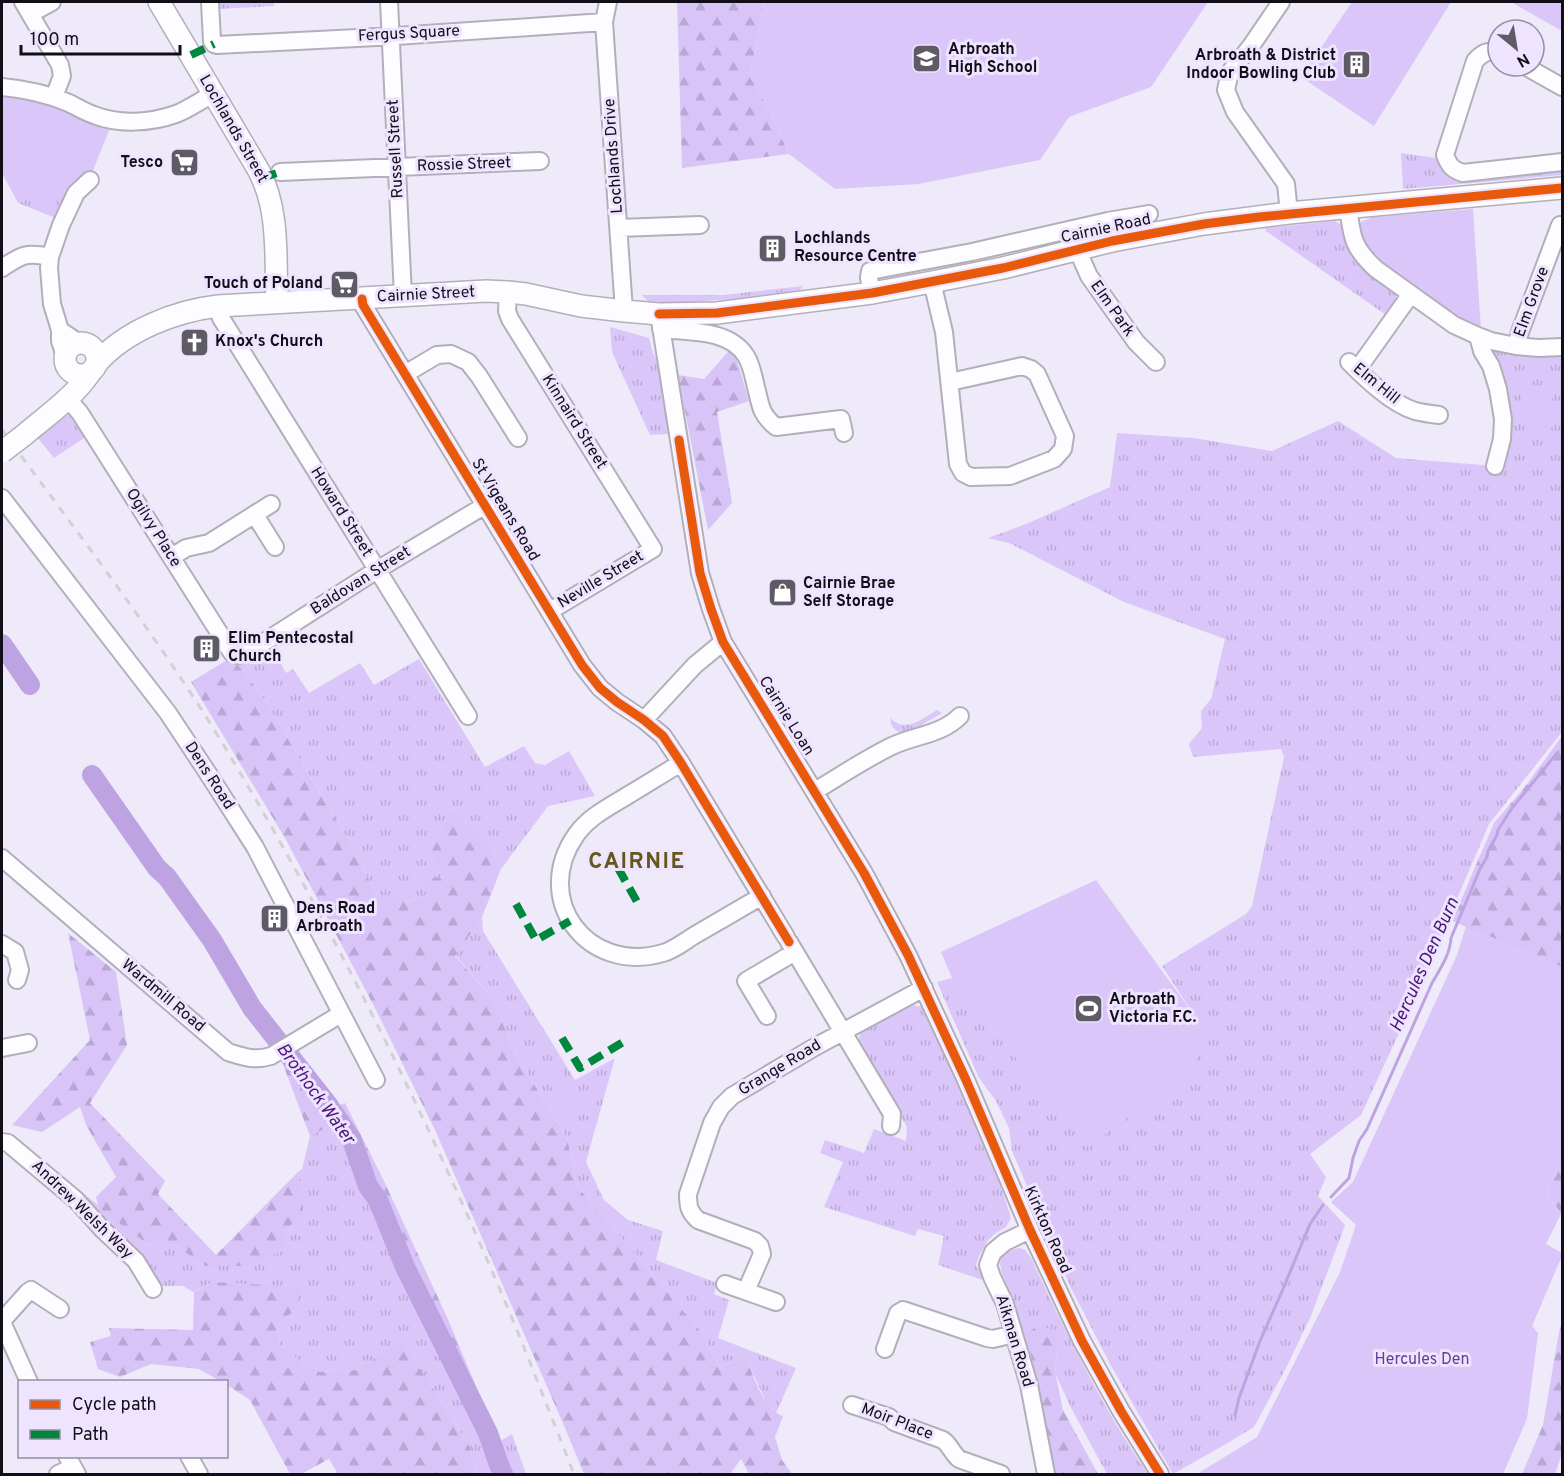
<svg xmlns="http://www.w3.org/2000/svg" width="1564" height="1476" font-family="Overpass,sans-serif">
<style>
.grass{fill:url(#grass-tufts)}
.forest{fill:url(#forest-firs)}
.park{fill:#dac6f8}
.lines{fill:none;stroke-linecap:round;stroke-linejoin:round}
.stream{stroke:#bda3e1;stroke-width:3}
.river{stroke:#bda3e1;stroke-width:20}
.minor-casing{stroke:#b2afba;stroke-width:20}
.major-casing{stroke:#b2afba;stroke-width:24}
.minor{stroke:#fdfcfe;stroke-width:16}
.major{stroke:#fdfcfe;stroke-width:21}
.rail{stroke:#d2d0d5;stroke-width:3;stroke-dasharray:8 8;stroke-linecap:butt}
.major-bridge-casing{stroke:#b2afba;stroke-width:24;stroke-linecap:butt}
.major-bridge{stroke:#fdfcfe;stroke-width:21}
.quiet{stroke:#00873e;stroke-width:8;stroke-dasharray:15 8;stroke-linecap:butt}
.cycleway-casing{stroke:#eee4ff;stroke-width:13}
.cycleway{stroke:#e8590c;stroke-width:9}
.labels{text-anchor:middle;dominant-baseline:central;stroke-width:6;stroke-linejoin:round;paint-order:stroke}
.street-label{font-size:16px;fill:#120e17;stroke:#eee4ff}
.poi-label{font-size:16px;font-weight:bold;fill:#120e17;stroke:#eee4ff;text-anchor:start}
.park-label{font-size:16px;fill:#673999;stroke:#eee4ff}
.water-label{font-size:18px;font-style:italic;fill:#4b1878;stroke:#eee4ff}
.district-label{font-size:22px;font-weight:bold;letter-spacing:1.5px;fill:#64571a;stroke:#eee4ff}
</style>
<defs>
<pattern id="grass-tufts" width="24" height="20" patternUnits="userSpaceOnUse" patternTransform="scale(1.5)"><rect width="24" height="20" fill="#dac6f8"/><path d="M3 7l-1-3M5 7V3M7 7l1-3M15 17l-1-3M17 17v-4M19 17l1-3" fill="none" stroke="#baa9d4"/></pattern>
<pattern id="forest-firs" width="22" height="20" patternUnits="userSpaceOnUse" patternTransform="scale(1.5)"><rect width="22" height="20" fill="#d9c4f8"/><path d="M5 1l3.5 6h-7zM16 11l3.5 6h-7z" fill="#b9a7d4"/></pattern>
</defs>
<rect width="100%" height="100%" fill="#efeaf9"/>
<!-- grass -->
<path class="grass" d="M217,2h57v4l-56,3z
M1401,153l35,5 1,2 5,-1 2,8h118v8l-159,14z
M92,173c-25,15 -24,17 -34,44h-5l-35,-14z
M1335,221l6,4 2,2 3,13 6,14 14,16 25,19 5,7v6l-10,13 -120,-84 -1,-3z
M803,286l-3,4 -67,9 -57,4 -28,-2 -6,-6h81z
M610,327l39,11 4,15 3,6 14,75 -20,1 -38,-83z
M1481,339l81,10v383l-73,92 -84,196 -44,95 -51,39 16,23 -8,19 27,29 -34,91 -24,50 -33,61 -30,18 -51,29 -63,-110 -39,-76 -59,-137 -3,-23 -13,-27 -17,-23 -42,-96 15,-4 136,168 116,-116 -42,-64 84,-52 6,-8 32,-149 -3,-8 -88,8 -4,-13 13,-16 -1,-17 10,-12 14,-60 -101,-37 -115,-59 -21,-5 38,-14 84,-37 7,-54 76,5 79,13 66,-30 58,37 99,8 11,-26z
M64,415l9,1 14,20 -33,22 -17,-21z
M272,648l14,25 7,-4 16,24 51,-30 14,22 45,-26 66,108 39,-21 11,17 10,2 24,-14 26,45 -47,10 -47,63 -12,-25 -45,32 -24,5 8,12 -20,10 -12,-7 -19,-1 -28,-54 -88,-147 -23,-29z
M937,710l5,3 -26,15v2c-12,4 -24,5 -26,-12 16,16 33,0 47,-8z
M482,917l1,14 92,149 40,-22 -29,104 18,38 24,20 35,11 -7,29 61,23 -3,11 15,6 -11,38 78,30 -20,45 -9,-9 -21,-46 -27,9 -18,-35 -124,-146 -10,-48 -51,-83 -24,-57 -37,-43z
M909,1004l13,3c19,41 38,83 56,126 12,28 25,56 33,85l-5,9 -10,6 -8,7 -9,16 -3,9 10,16 -48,-16 6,-29 -26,-7 -3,7 -91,-29 19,-45 -23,-9 5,-13 39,13 10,-24 32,12 1,-14 -43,-70c-5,-10 -9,-20 1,-29z
M332,1124l41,78 40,89 63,132 10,-13 12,32 14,-8 14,40h-50l-6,-27 -39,-62 -73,-15 -43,2 -35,-27 -3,-19 20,-18 -84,-26 -20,10 -10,-6h-25l-7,-12v-6l-55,-55 -17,-23 63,50h27l36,26 78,-15 2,-22 18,-40 -4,-18 3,-2 8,-33z
M1019,1248l6,2 6,8c25,54 52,109 82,161 11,19 23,37 35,55h-41l-37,-68 -15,-33 3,-35 -27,-7 -3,4 6,36h-4l-23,-75 4,-3c-9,-18 -22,-40 8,-45z"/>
<!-- forest -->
<path class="forest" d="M677,2h87l-14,75 17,29 22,48 -107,14z
M733,346l16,55 -32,11 15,91 -24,27 -30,-155 26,4z
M227,660l11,5 23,29 88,147 28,54 19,1 13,7 18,-10 -8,-12 25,-5 -12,-25 20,-40 37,33 12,25 -19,48 -27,39 37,42 24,57 51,83 10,48 124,146 18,35 27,-9c8,18 17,51 37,58l-8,21 7,23 10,14h-43l-8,-15 -11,15h-146l-19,-46 -130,-298 -60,-122 -90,-170 -94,-156z
M1562,736v231l-110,-46 42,-98 30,-35z
M68,933l48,39 11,73 -37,58 75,78 -7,13 58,61 83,-84 4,18v26l-17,14 -3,22 -38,15h-40l-36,-25 -27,-1 -43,-32 -3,-11 20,-20 -30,-52 -6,-18 -38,25 -30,-7 78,-85z
M297,1052l40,54 8,-3 39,78 63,136 39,93 -10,14 -63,-133 -40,-89 -41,-77 -22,11 -28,-74z
M1562,1157v58l-15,-21z
M213,1282l87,5 -3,21 -20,18 3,19 35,27 43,-2 42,-29 31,44 39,62 6,27h-138l-9,-15 -28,15h-11l-40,-74 -23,-15 -1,-3 -6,-1 -21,-12 -48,-5 -31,13 -22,-8 -8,-27 21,-6 -2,-8 84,2 1,-38z
M1562,1323v131l-7,20h-33l21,-49 16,-93z
M1037,1326l19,4 2,8 -3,34 8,38 35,64h-45l-23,-103 4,-1 -7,-35 3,-4z"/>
<!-- park -->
<path class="park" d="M764,2h444l-57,85 -82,30 -29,43 -121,24 -84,5 -46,-35 -22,-48 -17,-29z
M1352,2h99l-77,124 -73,-49z
M1511,2h51v29z
M2,96l22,2 27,7 31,15 28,8 -18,45 -74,30 -16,-30z
M1473,209l8,120 -33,-18 -72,-51 -12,-14 -5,-13v-9l4,-3 10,-4z
M1514,385l35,1 4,7 -1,6 -4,3 1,9 6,4v11l-13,6 -17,-4 2,-3 -2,-8v-8l-4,-4 1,-7z
M1096,880l109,150 -12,40 -105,77 -136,-169 -11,-26z
M1466,926l96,41v190l-15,37 14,20 -15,30 16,9v3l-30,70 6,7 -1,8 -10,78 -24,55h-306l60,-37 83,-165 16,-47 -25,-23 22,-20 104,-227z
M562,1071l10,16 7,25 -15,8 -7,-23 -10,-17z"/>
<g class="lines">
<!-- stream -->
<path class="stream" d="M1331,1197l18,-19 4,-20 6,-17 8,-12 65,-146c8,-14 18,-28 19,-45l29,-69 7,-12 1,-6 9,-16 1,-5 14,-22 46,-56
M1235,1415l4,-17 21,-57 23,-52 27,-65 13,-19"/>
<!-- river -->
<path class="river" d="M2,644l28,41
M92,775l65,93 10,9 45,63 40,68 77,98 23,34 16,46 10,14 27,67 83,166 11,32 4,9"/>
<defs>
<path id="minor" d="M23,2l37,63 2,11 -8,21
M210,2l2,39 2,3 3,1 179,-9 208,-14
M389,2l14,294
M608,2l-4,20 20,289
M1281,2l-30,44 -21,26 -4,18 9,22 51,72 3,29
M30,14l22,-12
M1498,52c-10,-2 -16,1 -23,9l-30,94c4,11 8,15 18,18l99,-11
M1525,66l37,21
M2,87c23,2 45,7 67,16 8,4 16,9 25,12 25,10 57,8 82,-1 13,-5 25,-14 37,-20
M280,172l260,-11
M1348,207c4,31 5,41 28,62l78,56 24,11 13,5 25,5 23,2 23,-1
M619,228l81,-3
M1077,249l12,27 47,66 20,20
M2,268c20,-13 23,-16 48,-11
M932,282l12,50 14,132 5,9 8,4 39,-1 44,-17 9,-10 2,-13 -28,-62 -6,-5 -9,-3 -72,16
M508,292l-1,19 3,8 143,230 -103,62
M872,293l-3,-15 1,-7 102,-19 136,-31 41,-7
M362,299l1,6 219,360 18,23 17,14 27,18 19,16 18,27 105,174
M218,306l3,12 247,398
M659,314l41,259 11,36 12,33 141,231 44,82 58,125 64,150 52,111 39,70 39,63
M661,329c28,3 68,0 85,27 6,9 8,24 11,35 4,18 5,24 19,36l65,-8 3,14
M60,330l19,13
M1478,336l4,15 9,15 7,23 5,30 -1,20 -7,27
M1516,346l4,-14 40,-107
M65,356l-5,-15v-11l-8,-26 -3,-36 1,-11 11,-32 15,-32 14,-13
M1349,362c17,17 43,42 66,49 8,2 16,3 24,4
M1357,370l54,-76
M405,374l32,-19 14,-1 17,8 11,14 39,62
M68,399l12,14 152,240 6,2 9,-2 130,-83 107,-64
M2,498l166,215 41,62 46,72 121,233
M255,515l20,32
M172,557l14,-9 23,-5 62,-39
M644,720l51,-55 28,-23
M681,763c-17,10 -34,21 -51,31 -19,12 -41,22 -54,41 -45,64 11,140 87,118 11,-3 22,-12 32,-18 22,-13 45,-26 67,-39
M815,791c25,-15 50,-32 77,-45 23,-11 49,-11 68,-30
M2,858l226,194c16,5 26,9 43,4l70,-42
M789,942l103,172 -1,12
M2,944l13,8 5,18 -3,10
M767,1016l-21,-35 49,-29
M2,1048l26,-5
M2,1142l6,1 68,57 27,30 33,31 17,28
M1030,1230l-25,12 -12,10 -5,13 4,12 13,27 24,81 17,89
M725,1284l51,18
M746,1291l16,-37 -2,-8 -5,-5 -57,-21c-9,-8 -10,-14 -10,-26l24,-71 9,-16 11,-11 81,-48 111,-60
M2,1321l26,-29 3,-2 29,19
M2,1322l27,60
M885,1349l13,-36 5,-3 84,28 6,1 21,-5
M852,1405l37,12 5,5 49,18c7,5 9,13 16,19l42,15
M67,1456l10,18
M189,1456l10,18
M58,1474l15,-7"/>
<path id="major" d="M159,2l100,169c21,41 16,87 18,131
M65 359a16 16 0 1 1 32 0a16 16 0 1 1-32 0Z
M97,363c29,-33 79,-52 121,-57l268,-15 22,1 18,2 55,12 43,5 35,3 58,-1 155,-20 60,-11 71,-14 109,-27 92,-17 85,-11 273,-25
M23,436c23,-20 49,-37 67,-63"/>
</defs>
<!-- minor casing -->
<use href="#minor" class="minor-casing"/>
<!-- major casing -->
<use href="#major" class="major-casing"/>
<!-- minor -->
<use href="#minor" class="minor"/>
<!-- major -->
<use href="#major" class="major"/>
<!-- rail -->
<path class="rail" d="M2,430c78,106 159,211 227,324 102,171 191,349 269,531 27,63 51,126 76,189"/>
<defs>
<path id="major-bridge" d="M2,452l21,-16"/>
</defs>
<!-- major-bridge casing -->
<use href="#major-bridge" class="major-bridge-casing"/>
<!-- major-bridge -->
<use href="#major-bridge" class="major-bridge"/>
<!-- quiet -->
<path class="quiet" d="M191,55l23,-11
M262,178l18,-6
M618,868l22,39
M516,904l20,36 34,-19
M562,1038l18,30 45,-27"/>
<defs>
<path id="cycleway" d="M362,299l1,6 219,360 18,23 17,14 27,18 19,16 18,27 108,179
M659,314l58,-1 155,-20 131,-25 109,-27 92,-17 55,-7 303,-29
M679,440l21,133 11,36 12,33 141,231 44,82 58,125 64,150 52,111 39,70 39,63"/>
</defs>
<!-- cycleway casing -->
<use href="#cycleway" class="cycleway-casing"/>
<!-- cycleway -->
<use href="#cycleway" class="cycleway"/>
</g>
<!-- icons -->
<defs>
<symbol id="school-square" viewBox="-11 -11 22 22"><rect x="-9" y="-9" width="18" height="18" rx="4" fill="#5f5b66" stroke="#eee4ff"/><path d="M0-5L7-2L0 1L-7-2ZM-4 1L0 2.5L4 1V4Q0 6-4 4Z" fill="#fff"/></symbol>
<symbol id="building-square" viewBox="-11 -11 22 22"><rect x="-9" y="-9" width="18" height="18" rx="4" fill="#5f5b66" stroke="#eee4ff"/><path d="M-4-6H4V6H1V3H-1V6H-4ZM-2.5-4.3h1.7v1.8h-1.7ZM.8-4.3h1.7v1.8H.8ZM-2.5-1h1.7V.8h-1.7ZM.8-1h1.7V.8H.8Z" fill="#fff"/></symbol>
<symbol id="supermarket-square" viewBox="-11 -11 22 22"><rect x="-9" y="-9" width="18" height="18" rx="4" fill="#5f5b66" stroke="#eee4ff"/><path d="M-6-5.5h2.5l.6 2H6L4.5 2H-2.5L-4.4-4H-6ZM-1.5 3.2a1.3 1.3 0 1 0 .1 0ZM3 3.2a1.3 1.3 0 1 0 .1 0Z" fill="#fff"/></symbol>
<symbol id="church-square" viewBox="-11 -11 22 22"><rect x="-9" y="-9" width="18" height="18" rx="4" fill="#5f5b66" stroke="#eee4ff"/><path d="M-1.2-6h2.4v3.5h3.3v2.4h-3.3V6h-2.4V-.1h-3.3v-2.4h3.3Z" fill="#fff"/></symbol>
<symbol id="shop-square" viewBox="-11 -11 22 22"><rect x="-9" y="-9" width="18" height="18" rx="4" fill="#5f5b66" stroke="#eee4ff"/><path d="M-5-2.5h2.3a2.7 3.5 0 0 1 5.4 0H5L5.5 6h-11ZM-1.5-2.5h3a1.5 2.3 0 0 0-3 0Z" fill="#fff"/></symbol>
<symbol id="stadium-square" viewBox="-11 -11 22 22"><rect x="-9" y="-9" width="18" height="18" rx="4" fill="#5f5b66" stroke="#eee4ff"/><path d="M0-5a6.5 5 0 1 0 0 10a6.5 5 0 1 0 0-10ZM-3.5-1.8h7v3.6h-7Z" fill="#fff"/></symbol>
</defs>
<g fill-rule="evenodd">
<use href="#school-square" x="910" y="42" width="33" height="33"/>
<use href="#building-square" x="1340" y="48" width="33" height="33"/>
<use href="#supermarket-square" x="168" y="146" width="33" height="33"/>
<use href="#building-square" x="756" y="232" width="33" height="33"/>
<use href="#supermarket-square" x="328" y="268" width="33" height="33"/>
<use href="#church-square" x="178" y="326" width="33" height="33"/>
<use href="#shop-square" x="766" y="576" width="33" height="33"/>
<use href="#building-square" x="190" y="632" width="33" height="33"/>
<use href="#building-square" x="258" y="902" width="33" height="33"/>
<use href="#stadium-square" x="1072" y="992" width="33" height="33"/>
</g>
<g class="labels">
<!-- street labels -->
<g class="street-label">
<text transform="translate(409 34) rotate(-3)">Fergus Square</text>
<text transform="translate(233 129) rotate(60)">Lochlands Street</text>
<text transform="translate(396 149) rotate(-93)">Russell Street</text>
<text transform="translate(614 156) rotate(-94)">Lochlands Drive</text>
<text transform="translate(464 165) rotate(-2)">Rossie Street</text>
<text transform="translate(1106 229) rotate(-12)">Cairnie Road</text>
<text transform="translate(426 295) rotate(-3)">Cairnie Street</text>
<text transform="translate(1532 302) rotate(-70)">Elm Grove</text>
<text transform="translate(1112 309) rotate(55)">Elm Park</text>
<text transform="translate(1376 384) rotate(39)">Elm Hill</text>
<text transform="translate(574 422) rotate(58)">Kinnaird Street</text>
<text transform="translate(505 510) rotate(59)">St Vigeans Road</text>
<text transform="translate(341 512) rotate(58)">Howard Street</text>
<text transform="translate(153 528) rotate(58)">Ogilvy Place</text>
<text transform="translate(601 580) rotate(-31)">Neville Street</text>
<text transform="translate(361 581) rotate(-32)">Baldovan Street</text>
<text transform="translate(786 716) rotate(58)">Cairnie Loan</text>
<text transform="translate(209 776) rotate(57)">Dens Road</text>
<text transform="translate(163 996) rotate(40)">Wardmill Road</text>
<text transform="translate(780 1068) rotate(-31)">Grange Road</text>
<text transform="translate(82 1210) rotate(44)">Andrew Welsh Way</text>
<text transform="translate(1047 1230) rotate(66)">Kirkton Road</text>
<text transform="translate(1014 1341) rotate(73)">Aikman Road</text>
<text transform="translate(897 1422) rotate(21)">Moir Place</text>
</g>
<!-- poi labels -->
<g class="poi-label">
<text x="948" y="50">Arbroath<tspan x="948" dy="18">High School</tspan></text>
<text x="1336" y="56" text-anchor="end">Arbroath &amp; District<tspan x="1336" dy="18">Indoor Bowling Club</tspan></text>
<text x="163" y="163" text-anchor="end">Tesco</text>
<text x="794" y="239">Lochlands<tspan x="794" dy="18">Resource Centre</tspan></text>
<text x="323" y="284" text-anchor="end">Touch of Poland</text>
<text x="215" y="342">Knox's Church</text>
<text x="803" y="584">Cairnie Brae<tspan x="803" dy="18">Self Storage</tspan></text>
<text x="228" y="639">Elim Pentecostal<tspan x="228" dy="18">Church</tspan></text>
<text x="296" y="909">Dens Road<tspan x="296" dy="18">Arbroath</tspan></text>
<text x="1109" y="1000">Arbroath<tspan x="1109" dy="18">Victoria F.C.</tspan></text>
</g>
<!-- park labels -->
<g class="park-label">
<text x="1422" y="1360">Hercules Den</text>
</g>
<!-- water labels -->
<g class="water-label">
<text transform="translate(1425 965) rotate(-66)">Hercules Den Burn</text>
<text transform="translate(315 1094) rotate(54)">Brothock Water</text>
</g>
<!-- district labels -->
<g class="district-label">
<text x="637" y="862">CAIRNIE</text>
</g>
</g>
<!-- border -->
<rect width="1564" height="1476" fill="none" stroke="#120e17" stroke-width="6"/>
<!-- legend -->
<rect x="18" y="1380" width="210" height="78" fill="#eee4ff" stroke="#968ea2" stroke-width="1.5"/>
<rect x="30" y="1400" width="30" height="9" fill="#e8590c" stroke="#968ea2" stroke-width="1.5"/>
<text x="72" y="1410" font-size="18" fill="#120e17">Cycle path</text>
<rect x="30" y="1430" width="30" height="9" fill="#00873e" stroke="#968ea2" stroke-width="1.5"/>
<text x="72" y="1440" font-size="18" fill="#120e17">Path</text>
<!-- north arrow -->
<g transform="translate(1516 48) rotate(150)"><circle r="28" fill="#eee4ff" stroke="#968ea2" stroke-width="1.5"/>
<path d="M0-4.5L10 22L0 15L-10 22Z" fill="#5f5b66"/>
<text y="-9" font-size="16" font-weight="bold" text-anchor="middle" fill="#120e17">N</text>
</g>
<!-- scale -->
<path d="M21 45v9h159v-9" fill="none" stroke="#120e17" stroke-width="3"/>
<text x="30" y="45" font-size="18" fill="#120e17" stroke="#eee4ff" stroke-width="4.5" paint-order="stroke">100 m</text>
</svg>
